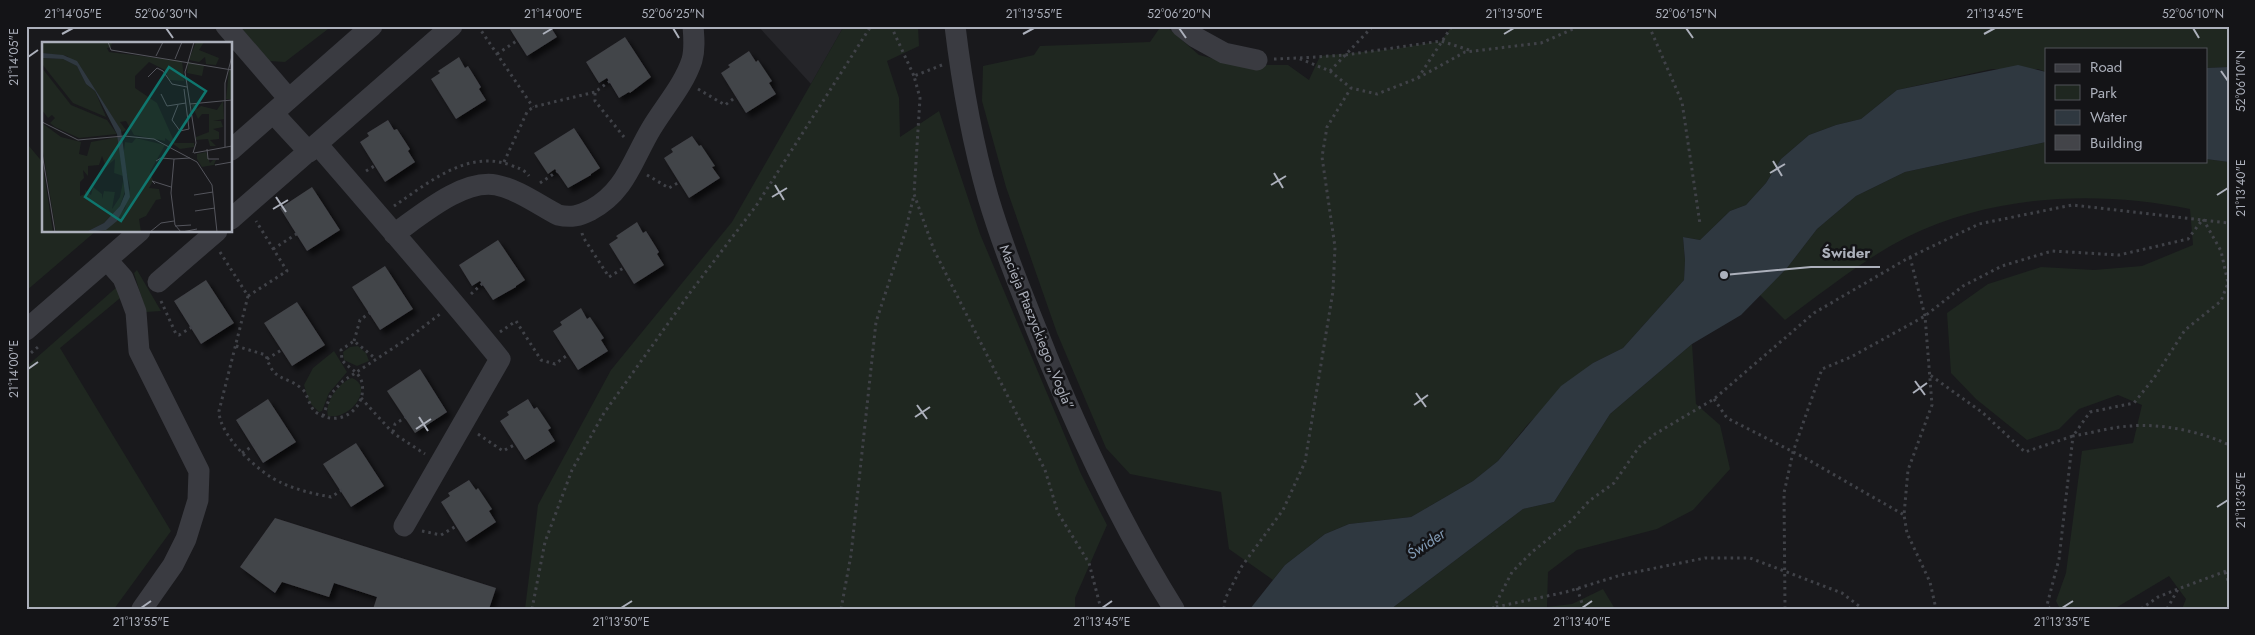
<svg xmlns="http://www.w3.org/2000/svg" width="2255" height="635" font-family="Jost,sans-serif">
<style>
.built{fill:#252529}
.green{fill:#1f2720}
.water{fill:#2f3840}
.building{fill:#434449;filter:url(#shadow)}
.lines{fill:none;stroke-linecap:round;stroke-linejoin:round}
.path{stroke:#404248;stroke-width:3;stroke-dasharray:2.5 4;stroke-linecap:butt}
.minor{stroke:#3a3b41;stroke-width:21}
.ticks{fill:none;stroke:#acb0bb;stroke-width:2}
.labels{text-anchor:middle;dominant-baseline:central;stroke-width:5;stroke-linejoin:round;paint-order:stroke}
.street-label{font-size:14px;fill:#acb0bb;stroke:#141417}
.water-label{font-size:15px;font-style:italic;fill:#839cb6;stroke:#141417}
.inset-road{fill:none;stroke:#54555c;stroke-width:1}
.view{fill:#0f766e;fill-opacity:0.15;stroke:#0f766e;stroke-width:2.5}
.inset-edge{fill:none;stroke:#acb0bb;stroke-width:2.5}
.leader{fill:none;stroke:#acb0bb;stroke-width:2}
.callout-dot{fill:#acb0bb;stroke:#141417;stroke-width:2}
.callout-label{font-size:15px;text-anchor:middle;font-weight:bold;fill:#acb0bb;stroke:#141417;stroke-width:5;stroke-linejoin:round;paint-order:stroke}
.neatline{fill:none;stroke:#acb0bb;stroke-width:2}
.ticks-label{font-size:12px;text-anchor:middle;fill:#acb0bb}
</style>
<defs>
<filter id="shadow"><feDropShadow dx="4.5" dy="4.5" stdDeviation="2.5" flood-color="#0009"/></filter>
</defs>
<rect width="100%" height="100%" fill="#19191c"/>
<!-- built -->
<path class="built" d="M758,26h86l-33,58z"/>
<!-- green -->
<path class="green" d="M239,26h93l-47,36 -16,-1z
M844,26h74l1,20 -32,15 12,37 1,39 39,-26 41,123 101,240 26,51 -32,73v11h-550l13,-104 73,-135 121,-148z
M1161,26h5l33,29 39,10h50l21,15 11,-24 74,-7 47,-8 11,-15h777v41l-23,1v-19h-160v23l-8,-3h-46l-95,21 -36,29 -25,6 -27,10 -28,24 -15,24 -20,22 -16,6 -30,29 -17,-3 2,23 -1,20 -61,68 -30,15 -65,61 -30,37 -25,20 -62,36 -62,7 -24,10 -40,31 -12,15 -44,-31 -8,-57 -91,-18 -24,-26 -49,-115 -51,-146 -24,-86 1,-35 51,-11 6,-9 110,-4z
M2046,142v19h160v-2l23,3v447h-47l4,-10 -17,-23 -55,33h-54l-4,-8 10,-28 16,-122 51,-8 9,-38 -24,-10 -39,14 -20,20 -32,11 -51,-41 -25,-26 -4,-60 41,-29 53,-17 53,3 48,-4 51,-21 -3,-36c-93,-19 -196,-15 -283,28 -43,22 -83,54 -122,83l-25,-25 27,-27 30,-39 39,-33 49,-24z
M29,146l15,18v67h52l-70,60v-144z
M137,270l24,41 -15,1 -12,-39z
M118,286l7,8 -65,54 111,183 -57,78h-88v-242z
M1692,344l4,60 24,21 10,44 -37,41 -36,19 -80,21 -29,22 -1,35 25,-3 31,-15 12,20h-224l132,-100 31,-7 56,-88z
M358,346l8,7 3,8 -12,5 -13,-6 -1,-8 7,-5z
M334,351l13,21 -18,21 -7,18 -3,1 -10,-10 -5,-17 9,-17z
M352,378c22,8 0,42 -24,38 -4,-13 11,-34 24,-38z"/>
<!-- water -->
<path class="water" d="M2018,65l28,7v70l-141,30 -49,24 -39,33 -30,39 -46,47 -49,29 -82,70 -56,88 -31,7 -132,100h-141l35,-44 40,-31 24,-10 62,-7 62,-36 25,-20 63,-75 32,-23 30,-15 61,-68 1,-20 -2,-23 17,3 30,-29 16,-6 20,-22 15,-24 28,-24 27,-10 25,-6 36,-29z
M2229,67v95l-23,-3v-91z"/>
<!-- building -->
<path class="building" d="M508,26h42l7,11 -30,19z
M625,37l26,40 -21,16 -1,-1 -10,6 -12,-20 -8,5 -13,-21z
M749,51l7,11 2,-2 14,21 -3,2 7,11 -30,19 -25,-40 9,-6 -2,-2z
M459,57l6,11 3,-2 13,21 -2,2 7,11 -30,19 -25,-40 9,-6 -2,-2z
M388,120l6,10 3,-1 13,20 -2,2 7,11 -30,20 -25,-40 9,-6 -2,-3z
M574,128l26,40 -9,6v1l-23,13 -13,-19 -7,5 -14,-21z
M692,136l7,10 2,-1 14,21 -3,1 8,11 -31,20 -25,-40 9,-6 -2,-3z
M312,187l28,43 -33,21 -27,-43z
M637,222l6,11 3,-2 13,21 -2,2 7,11 -30,19 -25,-40 9,-6 -2,-2z
M498,240l27,40 -9,6v1l-23,13 -13,-19 -8,5 -13,-21z
M385,266l28,43 -33,21 -28,-43z
M206,280l28,43 -33,21 -27,-43z
M297,302l28,43 -33,21 -28,-43z
M581,308l6,11 3,-2 14,21 -3,2 7,11 -30,19 -25,-39 9,-6 -2,-3z
M420,369l27,43 -32,21 -28,-42z
M268,399l28,43 -33,21 -27,-43z
M528,399l6,10 3,-2 14,21 -3,2 7,11 -30,19 -25,-39 9,-6 -2,-3z
M356,443l28,43 -33,21 -28,-43z
M469,480l7,10 2,-2 14,21 -3,2 7,11 -30,20 -25,-40 9,-6 -2,-3z
M275,518l221,70 -7,21h-116l4,-12 -43,-14 -5,14 -47,-15 -7,11 -35,-26z"/>
<g class="lines">
<!-- path -->
<path class="path" d="M478,26l55,81
M891,26l23,50
M1649,26l33,76 18,122
M2207,26h20
M497,54l21,-14
M1300,58l45,-3 96,-14 28,9
M1274,59l24,-1 32,13 21,17 26,6 41,-16 47,-26 76,-9 39,-17
M942,65l-28,11 6,22 -6,96 20,56 111,220 13,43 31,50 12,46
M1330,71l43,-45
M1418,78l34,-52
M610,81l-15,11v9l29,36
M698,89l27,16 12,-9
M504,162l23,-50 6,-5 62,-15
M366,171l10,-6
M647,175l22,13 12,-7
M540,183l18,-12
M394,206c33,-22 73,-57 116,-41 8,3 14,4 19,11
M582,233l1,4 26,40 16,-10
M273,249l25,-16
M220,252l28,44 -29,115c0,25 41,63 63,72 15,7 32,11 49,14l11,-7
M1910,257l15,59 7,89 -24,65 -4,45 3,18 23,49 6,27
M471,294l12,-11
M248,296l39,-25 -31,-50
M161,301l15,33 3,1 13,-8
M500,332l16,-11 25,39 14,4 14,-10
M354,341l6,-21 11,-8
M236,346l30,9c7,27 19,20 35,33 8,6 7,19 16,25 22,15 50,-4 45,-30 -2,-11 -14,-15 -20,-23l-1,-10 13,-9 22,18
M26,357l12,-10
M267,359l16,-10
M361,398l32,35 32,21
M1714,399l13,19 78,40 99,57
M323,416l8,-22 12,-13 67,-44 30,-23
M393,432l2,-8 11,-7
M478,434l25,17 13,-7
M242,453l12,-8
M422,531l19,4 17,-10
M2225,572l4,11
M1577,588l7,21
M1496,607l70,-15 55,-17 84,-17h45l92,35 21,16
M532,609l13,-67 27,-72 32,-57 88,-123 64,-84 115,-180
M841,609l10,-54 25,-233 29,-89 9,-38
M1224,609l1,-10 17,-33 41,-56 22,-48 28,-171 2,-44 -13,-90 5,-30 24,-39
M1493,609l19,-37 20,-20 40,-32 17,-19 25,-18 25,-36 16,-13 59,-35 100,-86 96,-56 69,-33 93,-19 157,18
M1785,609l-1,-116 9,-41 29,-83 29,-12 74,-41 38,-30 39,-20 50,-15 67,4 69,-16 15,-20 18,32 7,32 -7,18 -36,29 -31,48 -20,25 -44,9 -17,24 -48,16 -42,-39 -53,-38
M2050,609l-3,-4 12,-46 14,-123c19,-3 38,-9 58,-10 29,-3 72,6 98,19
M2141,609l17,-12 20,-8
M2167,609l11,-20 51,-19"/>
<!-- minor -->
<path class="minor" d="M226,26l63,73
M955,26c7,58 17,115 33,171 16,54 38,106 59,159 36,87 76,172 127,253
M1181,26l14,11 29,16 33,7
M273,113l36,39
M318,145c61,71 123,141 182,214l-96,167
M231,150l141,-124
M231,219l221,-193
M394,234c26,-18 68,-55 102,-49 21,4 43,20 62,30 13,3 21,1 33,-5 34,-18 41,-49 60,-81 13,-22 33,-44 41,-69 3,-11 2,-22 1,-34
M107,260l16,18 6,15 7,19 3,39 60,120 -1,29 -12,39 -13,26 -31,44
M158,282l59,-51
M26,330l114,-99"/>
</g>
<!-- ticks -->
<path class="ticks" d="M166,28l7,10M673,28l6,10M1179,28l7,10M1686,28l7,10M2193,28l6,10M62,34l11,-6M543,34l10,-6M1023,34l11,-6M1504,34l10,-6M1984,34l11,-6M28,57l10,-7M2221,71l7,10M1773,161l9,15M1274,173l9,15M1770,173l15,-9M775,185l9,15M1271,185l15,-9M2217,195l11,-7M276,197l10,15M772,197l15,-9M273,209l15,-9M28,369l10,-7M1915,381l10,14M1416,393l10,14M1913,393l14,-10M917,405l10,14M1414,405l14,-10M419,417l9,14M915,417l15,-10M416,429l15,-10M2217,507l11,-7M141,608l10,-7M621,608l11,-7M1102,608l10,-7M1582,608l10,-7M2062,608l11,-7"/>
<g class="labels">
<!-- street labels -->
<g class="street-label">
<text transform="translate(1037 327) rotate(68)">Macieja Ptaszyckiego „Vogla”</text>
</g>
<!-- water labels -->
<g class="water-label">
<text transform="translate(1426 544) rotate(-34)">Świder</text>
</g>
</g>
<!-- overview -->
<g transform="translate(42 42)">
<rect width="190" height="190" fill="#19191c"/>
<path d="M0,0h70l-1,5 -4,1 2,4 73,9 3,26 -1,-6 -15,-1 -4,-10 -16,-8 -14,14v12l22,15 18,40h19v4l-14,2 -15,-11v3l-31,-6 -8,-14 -6,1 6,8 -4,2 -42,-66 -13,-10 -25,-3zM154,0h8l-5,8 20,8 -3,7 -10,-1 -1,-7 -6,5 -10,-2zM0,16l21,1 14,7 9,18 9,7 11,26 -33,-14 -31,-39zM146,20l16,4 -2,10 -15,-3zM0,26l29,37 36,15 10,14 -38,4 -24,-11 -5,-4 5,-5 -3,-3 -4,3 -6,-8zM187,28l3,1v28h-6zM181,59l1,18 -11,2h8l2,6 -10,2 6,3v7l-9,1 6,6h-6l-2,-7 -12,1v-3l13,-5v-18h-7l-4,5 -6,-14 7,-2 -3,3 1,3 4,-3 16,4zM0,81l19,14 20,5 -2,12 8,2 4,-14 27,-5 5,39 -9,-3 1,-14 -9,8 -4,-11 -3,9 -11,1v10l-5,-6 1,8 -4,4v14l5,-2v-4l6,5 2,-8 9,7v5l2,-8 11,1 -3,17 8,-12 3,-16 2,10 -5,15 -16,17 -18,9h-30l-14,-86zM94,96l29,7 -15,27 3,9 -4,7 10,1 2,10 -5,1 -10,16 -7,3 2,13h-44l9,-2 19,-22 5,-20 -7,-30 2,-16 7,1zM164,110l4,11 3,-3h3l-2,4h5l-17,3 -5,-8v-5zM0,118l11,72h-10l-1,-5z" fill="#1f2720"/>
<path d="M0,11l21,2 14,6 44,69 9,67 -13,24 -11,9 -20,2 18,-9 16,-17 5,-12 -8,-60 -22,-43 -9,-7 -9,-18 -14,-7 -21,-1z" fill="#2f3840"/>
<path class="inset-road" d="M66,0l3,8 121,20M114,14l7,-14M133,17l7,-17M106,35l9,-9 6,3 9,13 15,3M119,52l6,12 19,-3M148,62l42,-4M136,63l-6,15 8,11 9,-2 -5,-40M0,80l36,18 46,-4 30,3 43,23M183,105v-64l7,-27M165,107l1,10h11M0,111l13,79M151,111l3,-10 -11,-71 9,-30M152,111l38,-7M114,119l5,-3 13,1M155,120l15,23 5,47M173,123l17,-3M113,142l-3,-3 19,6M152,153l19,-3M153,169l20,-3M133,184l16,-1M108,190l11,-9 13,-2M139,190l-6,-7 -4,-32 3,-34 16,-1M140,190l15,-3"/>
<path class="view" d="M127,25l37,24 -85,130 -36,-24z"/>
<rect width="190" height="190" class="inset-edge"/>
</g>
<!-- callouts -->
<path class="leader" d="M1724 275L1811 267H1880"/>
<circle class="callout-dot" cx="1724" cy="275" r="5"/>
<g class="callout-label">
<text x="1846" y="258">Świder</text>
</g>
<!-- border -->
<rect width="2255" height="635" fill="none" stroke="#141417" stroke-width="55"/>
<!-- legend -->
<rect x="2045" y="48" width="162" height="115" fill="#141417" stroke="#515259"/>
<rect x="2055" y="64" width="25" height="8" fill="#3a3b41" stroke="#515259"/>
<text x="2090" y="72" font-size="15" fill="#acb0bb">Road</text>
<rect x="2055" y="85" width="25" height="15" fill="#1f2720" stroke="#515259"/>
<text x="2090" y="98" font-size="15" fill="#acb0bb">Park</text>
<rect x="2055" y="110" width="25" height="15" fill="#2f3840" stroke="#515259"/>
<text x="2090" y="122" font-size="15" fill="#acb0bb">Water</text>
<rect x="2055" y="135" width="25" height="15" fill="#434449" stroke="#515259"/>
<text x="2090" y="148" font-size="15" fill="#acb0bb">Building</text>
<rect x="28" y="28" width="2200" height="580" class="neatline"/>
<g class="ticks-label">
<text x="73" y="18">21°14'05"E</text>
<text x="166" y="18">52°06'30"N</text>
<text x="553" y="18">21°14'00"E</text>
<text x="673" y="18">52°06'25"N</text>
<text x="1034" y="18">21°13'55"E</text>
<text x="1179" y="18">52°06'20"N</text>
<text x="1514" y="18">21°13'50"E</text>
<text x="1686" y="18">52°06'15"N</text>
<text x="1995" y="18">21°13'45"E</text>
<text x="2193" y="18">52°06'10"N</text>
<text transform="translate(14 57) rotate(-90)" y="4">21°14'05"E</text>
<text transform="translate(2241 81) rotate(-90)" y="4">52°06'10"N</text>
<text transform="translate(2241 188) rotate(-90)" y="4">21°13'40"E</text>
<text transform="translate(14 369) rotate(-90)" y="4">21°14'00"E</text>
<text transform="translate(2241 500) rotate(-90)" y="4">21°13'35"E</text>
<text x="141" y="626">21°13'55"E</text>
<text x="621" y="626">21°13'50"E</text>
<text x="1102" y="626">21°13'45"E</text>
<text x="1582" y="626">21°13'40"E</text>
<text x="2062" y="626">21°13'35"E</text>
</g>
</svg>
